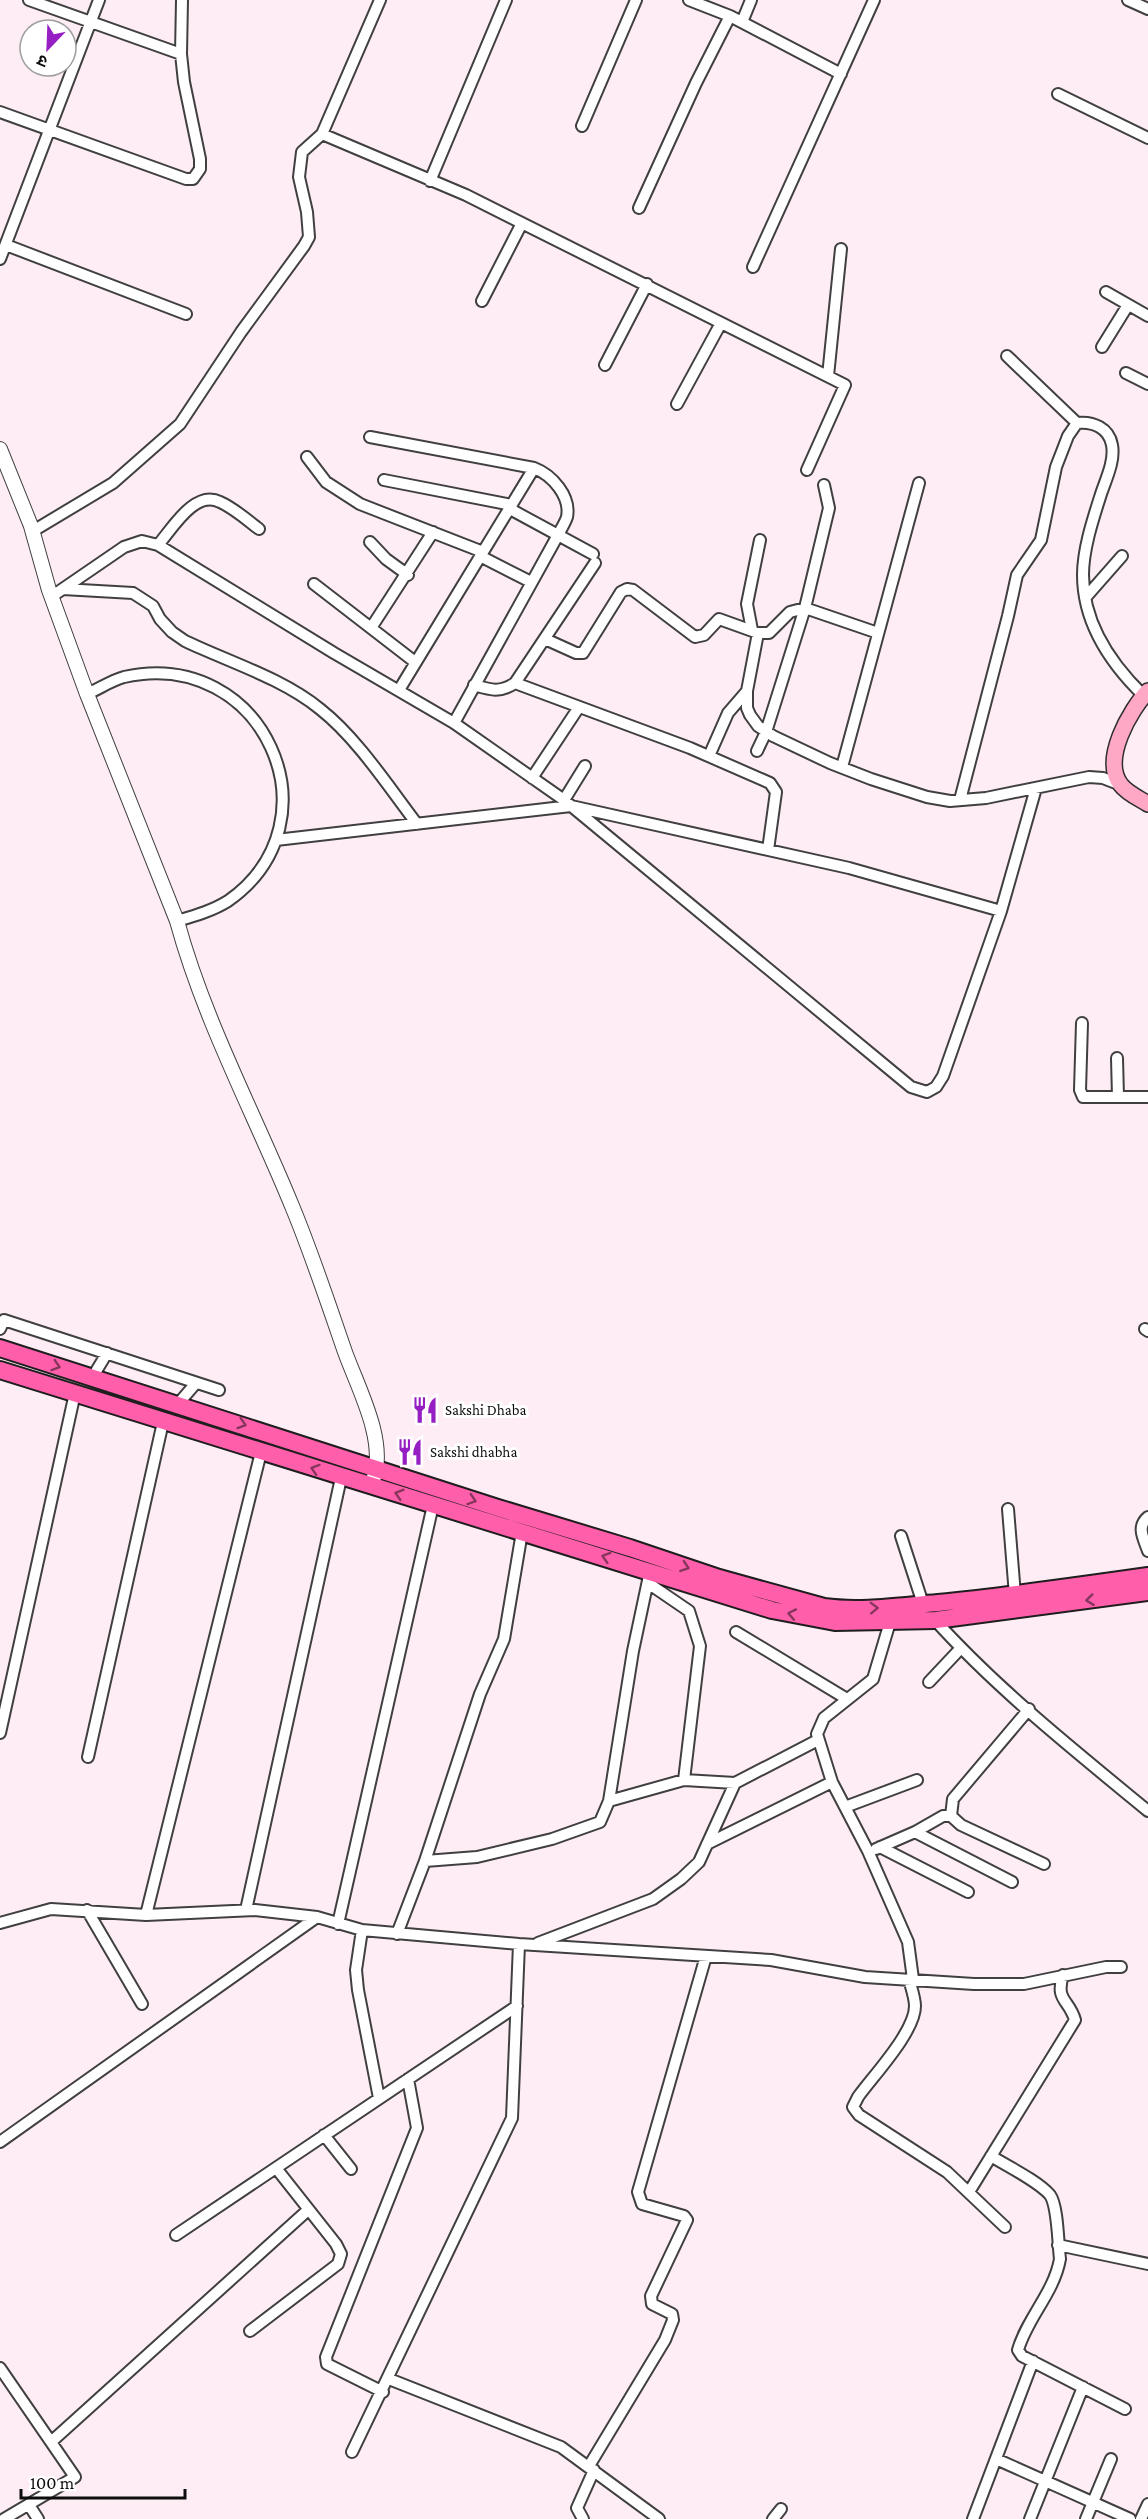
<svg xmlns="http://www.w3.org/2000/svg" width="1148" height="2519" font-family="'Crimson Pro','Noto Sans Devanagari',serif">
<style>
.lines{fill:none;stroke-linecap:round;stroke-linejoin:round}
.minor-casing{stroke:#404040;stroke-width:14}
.tertiary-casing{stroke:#404040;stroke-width:16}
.secondary-casing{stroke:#2f2f2f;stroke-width:18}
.primary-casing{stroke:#1e1e1e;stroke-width:20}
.minor{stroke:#fff;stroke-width:10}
.tertiary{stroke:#fff;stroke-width:14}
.secondary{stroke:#ffa8c6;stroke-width:15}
.primary{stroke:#fe5eaa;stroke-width:16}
.oneway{stroke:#86365c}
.labels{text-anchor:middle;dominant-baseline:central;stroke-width:6;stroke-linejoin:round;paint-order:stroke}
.poi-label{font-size:15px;fill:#0d0d0d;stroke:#fff;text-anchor:start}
</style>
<rect width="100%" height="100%" fill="#ffedf5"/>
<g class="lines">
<defs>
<path id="minor" d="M29,0l152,54
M689,0l41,16 111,58
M1128,0l20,9
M742,22l9,-22
M1058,94l90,44
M0,112l186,67h7l7,-10v-10l-16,-77 -3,-28 1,-54
M582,126l54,-126
M322,134l144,61 379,190 -38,85
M430,181l76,-181
M639,208l57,-125 34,-67
M6,245l180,69
M0,259l99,-259
M753,267l121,-267
M1106,292l42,24
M482,301l40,-78
M1102,347l26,-42
M1007,356l70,67
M605,365l42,-81
M1126,373l22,11
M828,376l13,-127
M677,404l44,-81
M370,437l164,31c18,7 37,28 33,49 -2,6 -6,12 -9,18l-104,188
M307,457l19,25 34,22 123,48
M384,480l128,25
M510,509l83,45
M33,531l80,-48 67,-59 61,-92 63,-86 5,-9 -2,-25 -8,-35 3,-25 20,-18 58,-134
M370,542l16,17 22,16
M158,545c14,-16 37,-56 62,-43 14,6 27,18 39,27
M480,556l51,26
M314,584l101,78
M63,589l70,4 20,13 7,13 12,13 13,9c44,21 97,37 135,68 37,29 68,77 97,115
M51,597l73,-50 18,-6 16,4 176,108 120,70 110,77 347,287 16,5 9,-5 7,-11 58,-165 35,-123
M1086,597l36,-41
M371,628l62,-96
M752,630l-5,-26 13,-64
M758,633l-11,58v17l3,7 8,11 15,10 57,27 41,16 56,18 23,4 36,-3 103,-21 14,1 18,7
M545,639l31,14h7l38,-61 6,-3 6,1 62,47 9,-2 15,-16 39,14h11l21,-21 15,-4 73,25
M515,683l175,65 80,35 6,9 -8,58
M474,685c17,5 26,8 41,-2l80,-120
M399,690l135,-222
M87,694c12,-5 25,-14 37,-17 139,-31 218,144 104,224 -16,10 -34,15 -51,20
M757,751l9,-19 39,-124 24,-100 -5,-23
M709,756l19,-43 19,-22
M842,767l77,-284
M532,778l47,-71
M564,800l21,-34
M960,800l48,-184 9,-41 24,-35 15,-73 12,-31 9,-13c16,-2 32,5 35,22 3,16 -6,34 -11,49 -8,25 -18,55 -18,81 0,48 28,89 61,121
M276,840l295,-34 278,62 152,43
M1082,1023l-2,67 3,7h65
M1117,1058l1,39
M0,1329l4,-9 215,70
M1145,1329l3,2
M92,1378l15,-25
M178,1404l18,-21
M1008,1509l7,86
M1148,1517c-12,10 -4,22 0,34
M901,1536l23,71
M648,1583l41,28 11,35 -16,134
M934,1619c63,70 141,132 214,192
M890,1622l-17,57 -49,39 -7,16 15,48 36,69 40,91 5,37
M736,1632l111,67
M929,1682l32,-34
M1029,1709l-76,90 -2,17 10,9 83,39
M0,1733l75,-340
M88,1757l75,-335
M609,1801l24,-150 17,-80
M845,1807l72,-27
M915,1832l97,50
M707,1844l125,-62
M880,1847l88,45
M876,1849l39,-17 28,-16h8
M425,1861l55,-167 24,-55 18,-107
M87,1910l55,94
M246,1910l95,-432
M146,1915l115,-463
M0,1923l51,-14 95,6 109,-5 62,7 45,13 157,14 252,16 94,17 109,7h50l82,-17h15
M338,1924l95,-419
M362,1930l-6,40 2,20 21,108
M397,1934l28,-73 52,-4 75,-18 48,-17 9,-21 75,-21 51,3 83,-43
M538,1943l115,-44 28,-20 18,-17 36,-79
M909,1979c2,8 6,19 6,27 0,26 -42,70 -57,91l-5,10 6,8 88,57 58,55
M324,2135l27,34
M0,2142l317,-225
M991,2156c16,10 47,25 59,39 8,11 8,49 10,64 -6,34 -33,59 -42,91l4,6 103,53
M969,2192l106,-172c-6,-21 -20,-19 -12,-45
M176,2235l341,-229
M1058,2245l90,19
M250,2331l88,-67 3,-10 -5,-10 -60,-76
M0,2368l75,109 -71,42
M389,2379l172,68 98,72
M383,2392l-56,-28 -1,-7 91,-229 -9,-49
M51,2442l257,-232
M352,2452l160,-334 7,-174
M996,2459l134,60
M589,2466l76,-126 8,-20 -1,-6 -20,-10 -1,-8 36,-76 -3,-4 -42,-12 -4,-12 68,-236
M29,2505l9,14
M583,2519l-6,-11 17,-38
M773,2519l8,-10
M973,2519l60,-158
M1030,2519l53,-132
M1086,2519l25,-60
M1141,2519l7,-15"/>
<path id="tertiary" d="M0,449l31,77 18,64 38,104 90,227c27,99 76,190 115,285 20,48 36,97 53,146 13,36 41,87 29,125"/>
<path id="secondary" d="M1148,691c-18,19 -47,69 -27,94 6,8 19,14 27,19"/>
<path id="primary" d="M0,1348l498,160 132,40 89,30 105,29c37,5 76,-1 114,-4 70,-7 140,-17 210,-27
M0,1370l772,240 63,12 101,-2 212,-28"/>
</defs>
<!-- minor casing -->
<use href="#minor" class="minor-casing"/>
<!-- tertiary casing -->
<use href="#tertiary" class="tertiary-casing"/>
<!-- secondary casing -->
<use href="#secondary" class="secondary-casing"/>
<!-- primary casing -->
<use href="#primary" class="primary-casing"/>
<!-- minor -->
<use href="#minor" class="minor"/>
<!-- tertiary -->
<use href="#tertiary" class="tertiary"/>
<!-- secondary -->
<use href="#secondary" class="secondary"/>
<!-- primary -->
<use href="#primary" class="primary"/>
</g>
<!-- one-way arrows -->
<defs><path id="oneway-chevron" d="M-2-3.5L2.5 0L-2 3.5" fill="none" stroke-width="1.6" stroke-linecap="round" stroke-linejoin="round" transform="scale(1.5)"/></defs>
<g class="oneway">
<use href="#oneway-chevron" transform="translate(56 1366) rotate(18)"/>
<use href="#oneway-chevron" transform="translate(242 1424) rotate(17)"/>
<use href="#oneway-chevron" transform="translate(315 1469) rotate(-162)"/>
<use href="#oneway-chevron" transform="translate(399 1494) rotate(-163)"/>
<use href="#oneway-chevron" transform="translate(472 1500) rotate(18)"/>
<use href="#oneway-chevron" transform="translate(606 1557) rotate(-163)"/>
<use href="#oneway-chevron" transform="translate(685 1567) rotate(19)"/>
<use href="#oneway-chevron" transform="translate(1090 1600) rotate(173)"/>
<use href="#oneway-chevron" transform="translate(874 1608) rotate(-2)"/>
<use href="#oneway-chevron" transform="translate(792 1614) rotate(-169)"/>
</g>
<!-- icons -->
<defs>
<symbol id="restaurant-bare" viewBox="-9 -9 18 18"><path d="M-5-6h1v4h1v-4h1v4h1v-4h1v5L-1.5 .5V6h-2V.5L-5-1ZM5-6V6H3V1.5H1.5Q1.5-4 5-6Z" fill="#961fc3" stroke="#fff" stroke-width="2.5" paint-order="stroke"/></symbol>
</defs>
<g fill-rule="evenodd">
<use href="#restaurant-bare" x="406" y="1391" width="38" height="38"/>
<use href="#restaurant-bare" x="391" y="1433" width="38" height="38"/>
</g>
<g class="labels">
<!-- poi labels -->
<g class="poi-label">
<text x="445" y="1410">Sakshi Dhaba</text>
<text x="430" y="1452">Sakshi dhabha</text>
</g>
</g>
<!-- north arrow -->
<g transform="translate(48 48) rotate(203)"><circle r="28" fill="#ffffff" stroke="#9e9e9e" stroke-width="1.5"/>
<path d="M0-4.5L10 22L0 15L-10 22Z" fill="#961fc3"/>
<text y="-9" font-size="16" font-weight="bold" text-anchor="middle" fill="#0d0d0d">उ</text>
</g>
<!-- scale -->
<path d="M21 2489v9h164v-9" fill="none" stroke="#0d0d0d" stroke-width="3"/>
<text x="30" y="2489" font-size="18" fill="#0d0d0d" stroke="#ffffff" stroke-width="4.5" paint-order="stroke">100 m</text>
</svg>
